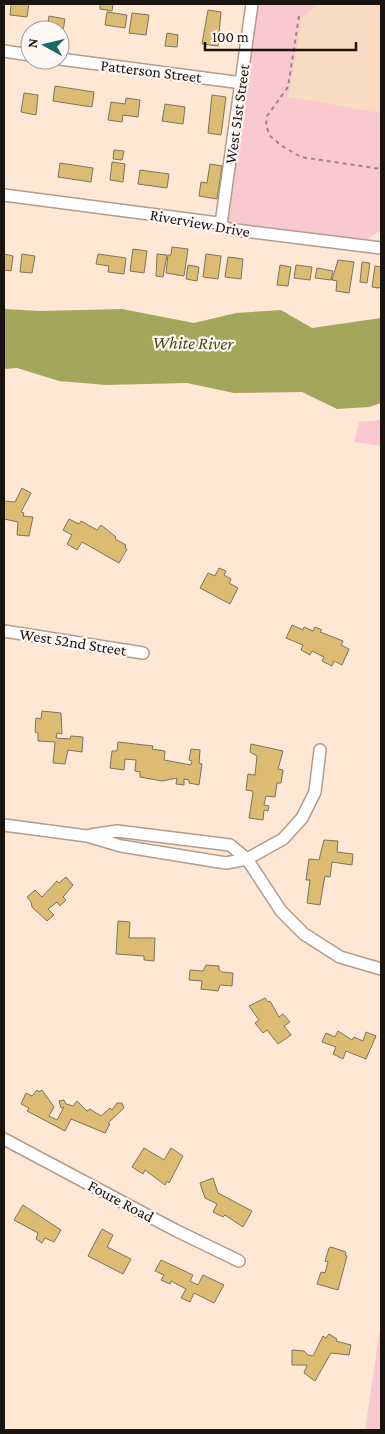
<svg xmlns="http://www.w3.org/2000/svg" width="385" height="1434" font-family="'Crimson Pro',serif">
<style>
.built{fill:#f8dbc3}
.green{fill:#fac9d0}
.water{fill:#a2a75b}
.building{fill:#dcbc72;stroke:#7e735d}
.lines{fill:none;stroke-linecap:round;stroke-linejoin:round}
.street-casing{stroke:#b29c8b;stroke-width:14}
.path{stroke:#98887b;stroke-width:2;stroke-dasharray:4 4;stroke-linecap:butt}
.street{stroke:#fff;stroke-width:11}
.labels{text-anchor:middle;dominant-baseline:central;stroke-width:4.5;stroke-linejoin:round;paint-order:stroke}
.street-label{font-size:16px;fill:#1b130d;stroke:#fdf8f4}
.water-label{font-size:18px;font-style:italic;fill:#4a4d13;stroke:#fdf8f4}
</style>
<rect width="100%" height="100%" fill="#fee7d5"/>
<!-- built -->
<path class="built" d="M257,4h124v226l-157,-6z"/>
<!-- green -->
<path class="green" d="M257,4h62l-17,14 -14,79 93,16v117l-19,13 -138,-19z
M381,420v26l-27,-4 5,-20z
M381,1322v108h-16z"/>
<!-- water -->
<path class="water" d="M4,309l36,2 82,-2 72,14 42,-10 45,-3 31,18 69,-10v85l-12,4 -32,2 -35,-17 -68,1 -47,-10 -81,2 -47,-4 -42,-13 -13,1z"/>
<!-- building -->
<path class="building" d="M11,4h18l-2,13 -17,-2z
M100,4h13l-1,7 -12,-2z
M208,10l13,2 -3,34 -16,-2z
M107,12l20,3 -2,13 -20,-3z
M132,13l17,2 -3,20 -17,-2z
M49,16l16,3 -2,12 -16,-2z
M167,33l11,2 -1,12 -12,-1z
M55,86l39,6 -2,15 -39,-6z
M24,93l14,2 -2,20 -15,-3z
M212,95l14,2 -5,38 -13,-2z
M126,98l14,2 -2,17 -15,-2 -1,7 -14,-2 3,-18 14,2z
M165,104l20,3 -2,17 -21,-3z
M114,150l10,1 -2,9 -9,-1z
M112,162l13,2 -2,18 -13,-2z
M60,163l33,5 -2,14 -33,-5z
M210,164l12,2 -5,33 -18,-3 2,-14 6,1z
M140,170l29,4 -2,14 -29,-4z
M172,247l16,2 -4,27 -18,-3 2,-18h3z
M133,249l14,2 -3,22 -14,-2z
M4,254l9,2 -2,15 -7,-1z
M22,254l13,2 -3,17 -12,-1z
M98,254l28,4 -2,16 -16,-2 1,-6 -13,-2z
M157,254l10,1 -4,22 -7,-1z
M206,254l15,2 -3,23 -15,-2z
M228,257l15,2 -2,20 -16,-2z
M338,260l16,2 -5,31 -13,-2 1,-10 -5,-1z
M362,262l8,1 -3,20 -7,-1z
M188,265l11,2 -2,14 -11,-2z
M280,265l11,2 -3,19 -11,-1z
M296,265l16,2 -2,13 -16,-2z
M375,266l6,1v20l-3,1 -6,-1z
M317,268l16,3 -2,9 -16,-2z
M22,488l9,5 -10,19 3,1 -1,3 10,1 -4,19 -12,-1 1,-13 -14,-3v-18l11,1z
M69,519l10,5 2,-3 16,9 4,-5 15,12 -1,2 11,6 -1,3 2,1 -8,14 -37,-21 -5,8 -10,-6 5,-9 -9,-5z
M219,568l7,3 -2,4 7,4 -2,4 9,5 -8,16 -30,-16 8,-15 7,3z
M292,625l11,5 1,-3 9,4 2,-4 7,3 -2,2 23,9 -2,4 8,4 -7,16 -8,-4 -2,5 -10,-5 2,-4 -12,-6 -2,4 -9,-5 2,-5 -17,-7z
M42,711l19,2 1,21 -5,-1 -1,5 14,1 1,-3 12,1 -1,15 -14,-2 -3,14 -12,-1 2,-21 -17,-1v-8l-3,-1 1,-14 5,1z
M118,742l35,4 -1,3 13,2 -1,9 27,5 1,-4 -3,-1 2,-11 9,1 -1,13 3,1 -3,21 -10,-2v-3l-5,-1v6l-8,-1 1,-6 -15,3 -22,-4v-5l-5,-1 1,-11 -11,-1 -1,11 -14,-2 2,-17h5z
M251,744l32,7 -5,18 5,1 -2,13h-4l-2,14 -9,-1 -2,9 5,1 -1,5 -4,-1 -1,10 -14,-2 4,-25 -1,-2 -6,-1 2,-16 7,1 2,-19 -7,-4z
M324,840l14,1 -1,11 16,2 -1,11 -20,-3 -2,15 -5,-1 -1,5 -4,24 -13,-2 3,-23h-4l3,-21 10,1z
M66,877l7,8 -10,12 3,3 -6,6 -3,-4 -9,7 6,6 -7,6 -15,-14 -1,-5 -4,-5 8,-7 7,7 15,-16 2,2z
M118,921l12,1 -1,16h26l-1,23 -10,-1v-4l-28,-2z
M206,965l13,1v4l3,2 11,1 -1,13 -12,-1 -2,6 -17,-2 1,-8 -13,-1 1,-10 13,1z
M265,998l3,4 2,-1 9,16 4,-3 7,8 -6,4 7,9 -13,9 -11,-14 -4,3 -8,-10 4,-3 -10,-14z
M338,1031l14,9 2,-3 9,4 3,-9 10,4 -10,23 -20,-8 -3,8 -10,-5 3,-7 -14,-5 4,-9 9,4z
M37,1090l2,2 3,-2 12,17 -5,9 8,4 7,-13 -3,1 -2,-7 5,-1 2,4 7,2 4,-5 10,10 3,-2 11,7 9,-8 2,2 5,-7h5l2,5 -16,15 2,1 -5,9 -34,-14 -6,12 -38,-20 2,-3 -8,-4 5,-11 6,3z
M144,1148l20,12 7,-12 12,8 -14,27 -2,-2 -2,4 -20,-15 -2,4 -11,-7z
M213,1178l5,15 34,18 -9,16 -18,-12 -2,2 -10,-5 4,-8 -12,-6 -5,-15z
M23,1205l38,25 -7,12 -9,-4 -3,5 -6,-4 2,-6 -24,-13z
M102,1229l11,6 -6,12 24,12 -8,15 -35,-18z
M331,1247l15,5 -1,3 2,1 -9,34 -21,-6 4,-12 4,1 3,-11 -3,-1 4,-13z
M161,1260l32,15 -3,6 8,4 5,-10 21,10 -10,18 -20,-10 -4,9 -9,-4 5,-9 -15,-8 -1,3 -9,-4 3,-5 -9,-4z
M329,1334l8,5 -1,2 15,4 -2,10 -18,-2 -16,28 -11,-8 3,-8h-15v-15l12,1 4,4 5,1 10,-20 3,2z"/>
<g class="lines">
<defs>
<path id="street" d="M4,51l26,4
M60,59l182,24
M4,195l214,28 10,6 153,19
M221,224l31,-220
M4,631l139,22
M4,825l83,11 34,10 105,17 21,-4 36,-20 19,-21 13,-26 5,-42
M91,835l26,-4 113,14 17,14 34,52 23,23 36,23 41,12
M4,1139l171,91 64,31"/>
</defs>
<!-- street casing -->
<use href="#street" class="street-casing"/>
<!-- path -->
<path class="path" d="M299,16l-11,71 -21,29 -1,9 4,11 12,10 19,11 80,12"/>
<!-- street -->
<use href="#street" class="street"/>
</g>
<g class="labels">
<!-- street labels -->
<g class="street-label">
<text transform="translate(151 71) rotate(7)">Patterson Street</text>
<text transform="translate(237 114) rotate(-82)">West 51st Street</text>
<text transform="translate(200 223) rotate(10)">Riverview Drive</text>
<text transform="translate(73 642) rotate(9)">West 52nd Street</text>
<text transform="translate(121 1201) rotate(28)">Foure Road</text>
</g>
<!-- water labels -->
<g class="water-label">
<text transform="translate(193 343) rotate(1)">White River</text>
</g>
</g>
<!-- border -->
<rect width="385" height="1434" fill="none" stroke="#1b130d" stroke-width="10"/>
<!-- north arrow -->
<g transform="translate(45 45) rotate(278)"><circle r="24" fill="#fdf8f4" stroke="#a39c98"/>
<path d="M0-4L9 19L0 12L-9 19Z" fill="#1c6865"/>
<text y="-8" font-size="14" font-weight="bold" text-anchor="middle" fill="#1b130d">N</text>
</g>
<!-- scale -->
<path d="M205 42v8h151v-8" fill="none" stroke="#1b130d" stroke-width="2.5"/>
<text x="212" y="42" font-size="15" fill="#1b130d" stroke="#fdf8f4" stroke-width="4" paint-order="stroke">100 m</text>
</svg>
